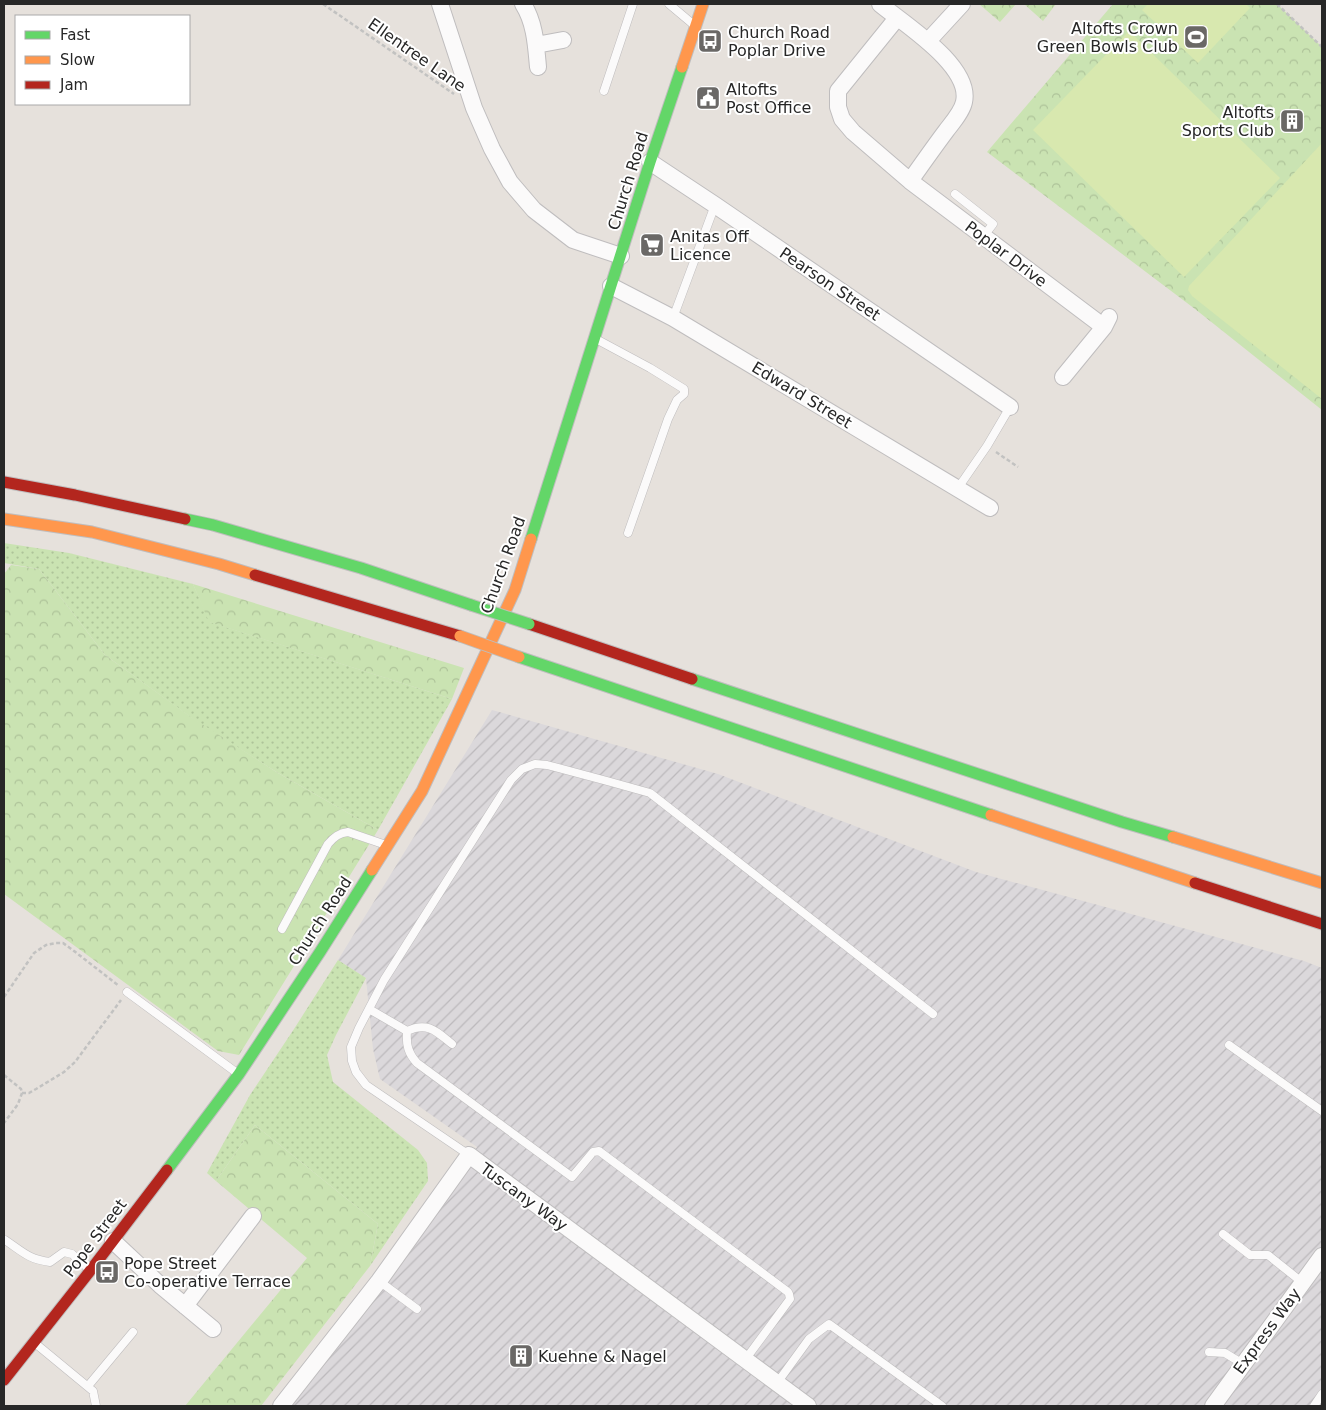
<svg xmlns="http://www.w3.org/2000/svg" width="1326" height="1410" font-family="'DejaVu Sans',sans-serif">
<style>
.industrial{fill:url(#industrial-furrows)}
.grass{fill:url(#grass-dots)}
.forest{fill:url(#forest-crowns)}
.pitch{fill:#d8e8af}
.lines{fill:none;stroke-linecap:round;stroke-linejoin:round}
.lane-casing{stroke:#bfbdbe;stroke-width:9}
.street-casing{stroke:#bfbdbe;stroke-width:18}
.fast-casing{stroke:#bfbdbe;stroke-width:13}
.slow-casing{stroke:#bfbdbe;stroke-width:13}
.jam-casing{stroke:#bfbdbe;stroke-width:13}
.path{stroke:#c2c2c1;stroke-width:2.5;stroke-dasharray:4 2.5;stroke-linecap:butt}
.lane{stroke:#fbfafa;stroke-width:8}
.street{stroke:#fbfafa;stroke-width:16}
.fast{stroke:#63d668;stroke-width:11}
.slow{stroke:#ff974d;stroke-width:11}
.jam{stroke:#b3261e;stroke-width:11}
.fast-bridge-casing{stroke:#bfbdbb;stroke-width:13;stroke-linecap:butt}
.slow-bridge-casing{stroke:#bfbdbb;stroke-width:13;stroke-linecap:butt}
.fast-bridge{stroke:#63d668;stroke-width:11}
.slow-bridge{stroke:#ff974d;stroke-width:11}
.labels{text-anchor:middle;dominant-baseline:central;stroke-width:4;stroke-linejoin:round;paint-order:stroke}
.poi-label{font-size:16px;fill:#272727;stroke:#fff;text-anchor:start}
.street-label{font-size:16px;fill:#272727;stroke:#fff}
</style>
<defs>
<pattern id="industrial-furrows" width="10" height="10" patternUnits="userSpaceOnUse" patternTransform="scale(1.25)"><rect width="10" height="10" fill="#dbd8db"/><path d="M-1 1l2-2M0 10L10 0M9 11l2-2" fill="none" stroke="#bcb9bc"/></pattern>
<pattern id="grass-dots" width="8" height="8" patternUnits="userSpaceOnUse" patternTransform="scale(1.25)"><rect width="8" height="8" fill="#cae3b2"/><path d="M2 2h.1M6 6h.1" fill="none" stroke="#aec399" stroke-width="1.8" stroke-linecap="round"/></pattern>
<pattern id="forest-crowns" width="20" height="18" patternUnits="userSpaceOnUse" patternTransform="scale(1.25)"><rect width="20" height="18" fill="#cae3b2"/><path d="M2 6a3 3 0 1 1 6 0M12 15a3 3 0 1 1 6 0" fill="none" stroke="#aec399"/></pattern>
</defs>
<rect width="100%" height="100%" fill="#e6e1dc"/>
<!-- industrial -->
<path class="industrial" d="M492,710l226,64 258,98 328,89 18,7v438h-1041l196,-259 -97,-68 -7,-30 -7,-71 -28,-18z"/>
<!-- grass -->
<path class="grass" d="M4,543l65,10 124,31 17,38 242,77 -74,131 -100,-57 -82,-52 -91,-66 -66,-86 -35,-6z
M338,960l28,18 -30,57 -9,20 6,27 85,68 9,13 1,18 -58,85 8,-42 -123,-99 -39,56 -9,-8 43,-78 44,-66z"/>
<!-- forest -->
<path class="forest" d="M979,4h37l-16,18z
M1024,4h32l-13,17z
M1113,4h164l45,43v363l-127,-101 -208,-157z
M11,565l28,4 66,86 86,62 87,56 100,57 -139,225 -21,-4 -214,-157v-320z
M193,584l271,84 -12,31 -243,-77z
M255,1125l123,99 -8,42 -109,140h-76l122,-148 -91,-77z"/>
<!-- pitch -->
<path class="pitch" d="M1148,4h98l4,4 -52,55 -56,-53z
M1129,31l151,147 -96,99 -151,-147z
M1322,143v256l-130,-103 -4,-6 1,-4z"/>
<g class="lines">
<defs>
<path id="lane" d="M669,4l25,21
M604,91l29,-87
M955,194l38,30 -10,13
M673,318l42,-113
M596,339l54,29 34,21v5l-7,6 -9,19 -40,114
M958,488l29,-42 23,-39
M282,929l46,-85c6,-7 11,-11 20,-12l38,13
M127,992l110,81
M369,1009l38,22c-1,14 1,22 10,32l155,114 21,-25 6,-1 189,141 1,2 1,5 -45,61
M407,1031c21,-10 30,1 45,13
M1229,1045l93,66
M469,1155l-103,-70 -10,-13 -4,-11 -1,-14 8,-19 25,-48 127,-200 11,-11 13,-5 12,1 60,16 43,12 283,221
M1223,1234l27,21h18l35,28
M5,1240c18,12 23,19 45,22l14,-10 8,2 17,15
M379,1281l38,28
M36,1344l57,47 3,15
M1209,1352l16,1 18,11
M777,1383l32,-44 20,-15 113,82
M88,1386l45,-54
M1314,1406l8,-12"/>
<path id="street" d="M440,4l34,104 18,41 18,33 24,28 39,30 48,16
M523,4c12,19 13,41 15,63
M880,4c24,20 92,62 84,98 -2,10 -12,21 -18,29 -12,16 -24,33 -36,50
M897,18l-59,73v16l4,12 11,13 57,49 194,146
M928,41l34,-37
M536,45l27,-5
M650,162l65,43 295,202
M611,286l62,32 317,190
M1063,377l41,-50 5,-10
M113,1241l47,44 53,44
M185,1306l68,-90
M281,1406l98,-125 90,-126 339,251
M1213,1406l109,-150"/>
<path id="fast" d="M185,519l28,6 148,43 110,37
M531,539l119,-377 32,-95
M519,657l472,158
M692,679l430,143 51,15
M167,1170l72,-96 81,-122 52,-82"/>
<path id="slow" d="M682,67l21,-63
M4,519l88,13 127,32 36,11
M991,815l204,68
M1173,837l149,46
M372,870l50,-79 93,-201 16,-51"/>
<path id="jam" d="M4,482l71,13 110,24
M255,575l205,61
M529,624l163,55
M1195,883l127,41
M4,1380l86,-109 77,-101"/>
</defs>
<!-- lane casing -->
<use href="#lane" class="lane-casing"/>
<!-- street casing -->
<use href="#street" class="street-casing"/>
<!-- fast casing -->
<use href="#fast" class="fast-casing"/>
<!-- slow casing -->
<use href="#slow" class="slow-casing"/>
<!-- jam casing -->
<use href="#jam" class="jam-casing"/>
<!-- path -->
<path class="path" d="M323,4l131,90
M1277,4l45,43
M996,452l22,15
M4,997l30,-44 12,-8 10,-2h7l11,8 45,35
M4,1075l17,14 1,4 -4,11 -14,19
M22,1093h7l7,-4 28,-17 11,-10 46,-62"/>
<!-- lane -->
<use href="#lane" class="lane"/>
<!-- street -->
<use href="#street" class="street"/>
<!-- fast -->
<use href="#fast" class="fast"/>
<!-- slow -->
<use href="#slow" class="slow"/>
<!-- jam -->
<use href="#jam" class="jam"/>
<defs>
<path id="fast-bridge" d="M471,605l58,19"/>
<path id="slow-bridge" d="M460,636l59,21"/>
</defs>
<!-- fast-bridge casing -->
<use href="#fast-bridge" class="fast-bridge-casing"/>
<!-- slow-bridge casing -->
<use href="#slow-bridge" class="slow-bridge-casing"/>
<!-- fast-bridge -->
<use href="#fast-bridge" class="fast-bridge"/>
<!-- slow-bridge -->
<use href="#slow-bridge" class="slow-bridge"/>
</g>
<!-- icons -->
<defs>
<symbol id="stadium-square" viewBox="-11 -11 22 22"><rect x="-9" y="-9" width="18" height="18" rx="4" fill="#6a6866" stroke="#fff"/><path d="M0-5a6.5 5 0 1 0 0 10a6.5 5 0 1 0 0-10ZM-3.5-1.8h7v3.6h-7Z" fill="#fff"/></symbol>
<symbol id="bus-square" viewBox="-11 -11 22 22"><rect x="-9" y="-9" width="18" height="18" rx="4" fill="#6a6866" stroke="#fff"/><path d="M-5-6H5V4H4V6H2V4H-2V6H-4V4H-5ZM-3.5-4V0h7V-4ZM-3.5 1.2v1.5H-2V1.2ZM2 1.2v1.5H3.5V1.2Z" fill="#fff"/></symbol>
<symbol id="civic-square" viewBox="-11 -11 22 22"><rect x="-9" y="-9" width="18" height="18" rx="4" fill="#6a6866" stroke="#fff"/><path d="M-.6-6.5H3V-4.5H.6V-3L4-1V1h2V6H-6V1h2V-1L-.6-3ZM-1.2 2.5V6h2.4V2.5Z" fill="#fff"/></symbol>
<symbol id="building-square" viewBox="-11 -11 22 22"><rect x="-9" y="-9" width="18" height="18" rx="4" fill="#6a6866" stroke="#fff"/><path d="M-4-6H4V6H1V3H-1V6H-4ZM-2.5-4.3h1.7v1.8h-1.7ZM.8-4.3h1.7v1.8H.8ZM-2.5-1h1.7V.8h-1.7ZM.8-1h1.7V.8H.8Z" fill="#fff"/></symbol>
<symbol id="supermarket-square" viewBox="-11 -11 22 22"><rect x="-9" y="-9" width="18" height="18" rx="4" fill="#6a6866" stroke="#fff"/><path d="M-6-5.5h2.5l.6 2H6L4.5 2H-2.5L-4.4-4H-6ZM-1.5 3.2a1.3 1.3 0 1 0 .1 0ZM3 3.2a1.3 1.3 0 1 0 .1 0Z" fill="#fff"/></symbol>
</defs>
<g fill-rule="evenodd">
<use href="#stadium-square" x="1182" y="23" width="28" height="28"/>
<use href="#bus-square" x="696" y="27" width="28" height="28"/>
<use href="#civic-square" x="694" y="84" width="28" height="28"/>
<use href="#building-square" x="1278" y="107" width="28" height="28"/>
<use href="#supermarket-square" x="638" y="231" width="28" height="28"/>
<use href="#bus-square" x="93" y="1258" width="28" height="28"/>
<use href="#building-square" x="507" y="1342" width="28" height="28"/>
</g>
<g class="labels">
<!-- poi labels -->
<g class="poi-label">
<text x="1178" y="28" text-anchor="end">Altofts Crown<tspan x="1178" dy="18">Green Bowls Club</tspan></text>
<text x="728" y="32">Church Road<tspan x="728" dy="18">Poplar Drive</tspan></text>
<text x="726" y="89">Altofts<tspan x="726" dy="18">Post Office</tspan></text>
<text x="1274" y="112" text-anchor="end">Altofts<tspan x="1274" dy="18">Sports Club</tspan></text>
<text x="670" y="236">Anitas Off<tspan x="670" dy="18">Licence</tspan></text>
<text x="124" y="1263">Pope Street<tspan x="124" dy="18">Co-operative Terrace</tspan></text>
<text x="538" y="1356">Kuehne &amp; Nagel</text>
</g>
<!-- street labels -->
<g class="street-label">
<text transform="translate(417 55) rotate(35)">Ellentree Lane</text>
<text transform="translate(628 181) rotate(-73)">Church Road</text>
<text transform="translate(1006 254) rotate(37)">Poplar Drive</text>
<text transform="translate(830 284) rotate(34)">Pearson Street</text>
<text transform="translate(802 395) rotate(31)">Edward Street</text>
<text transform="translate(503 565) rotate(-70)">Church Road</text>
<text transform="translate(320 921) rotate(-57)">Church Road</text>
<text transform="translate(524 1197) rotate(36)">Tuscany Way</text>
<text transform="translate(95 1238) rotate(-53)">Pope Street</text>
<text transform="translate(1267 1331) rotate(-54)">Express Way</text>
</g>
</g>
<!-- border -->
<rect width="1326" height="1410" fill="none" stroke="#272727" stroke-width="10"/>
<!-- legend -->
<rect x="15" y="15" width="175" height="90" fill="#ffffff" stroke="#a9a9a9"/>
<rect x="25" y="31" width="25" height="8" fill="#63d668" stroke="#a9a9a9"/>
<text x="60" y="40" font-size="15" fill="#272727">Fast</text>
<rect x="25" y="56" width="25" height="8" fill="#ff974d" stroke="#a9a9a9"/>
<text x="60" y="65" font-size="15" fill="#272727">Slow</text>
<rect x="25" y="81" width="25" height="8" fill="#b3261e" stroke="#a9a9a9"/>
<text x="60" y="90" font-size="15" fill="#272727">Jam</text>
</svg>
